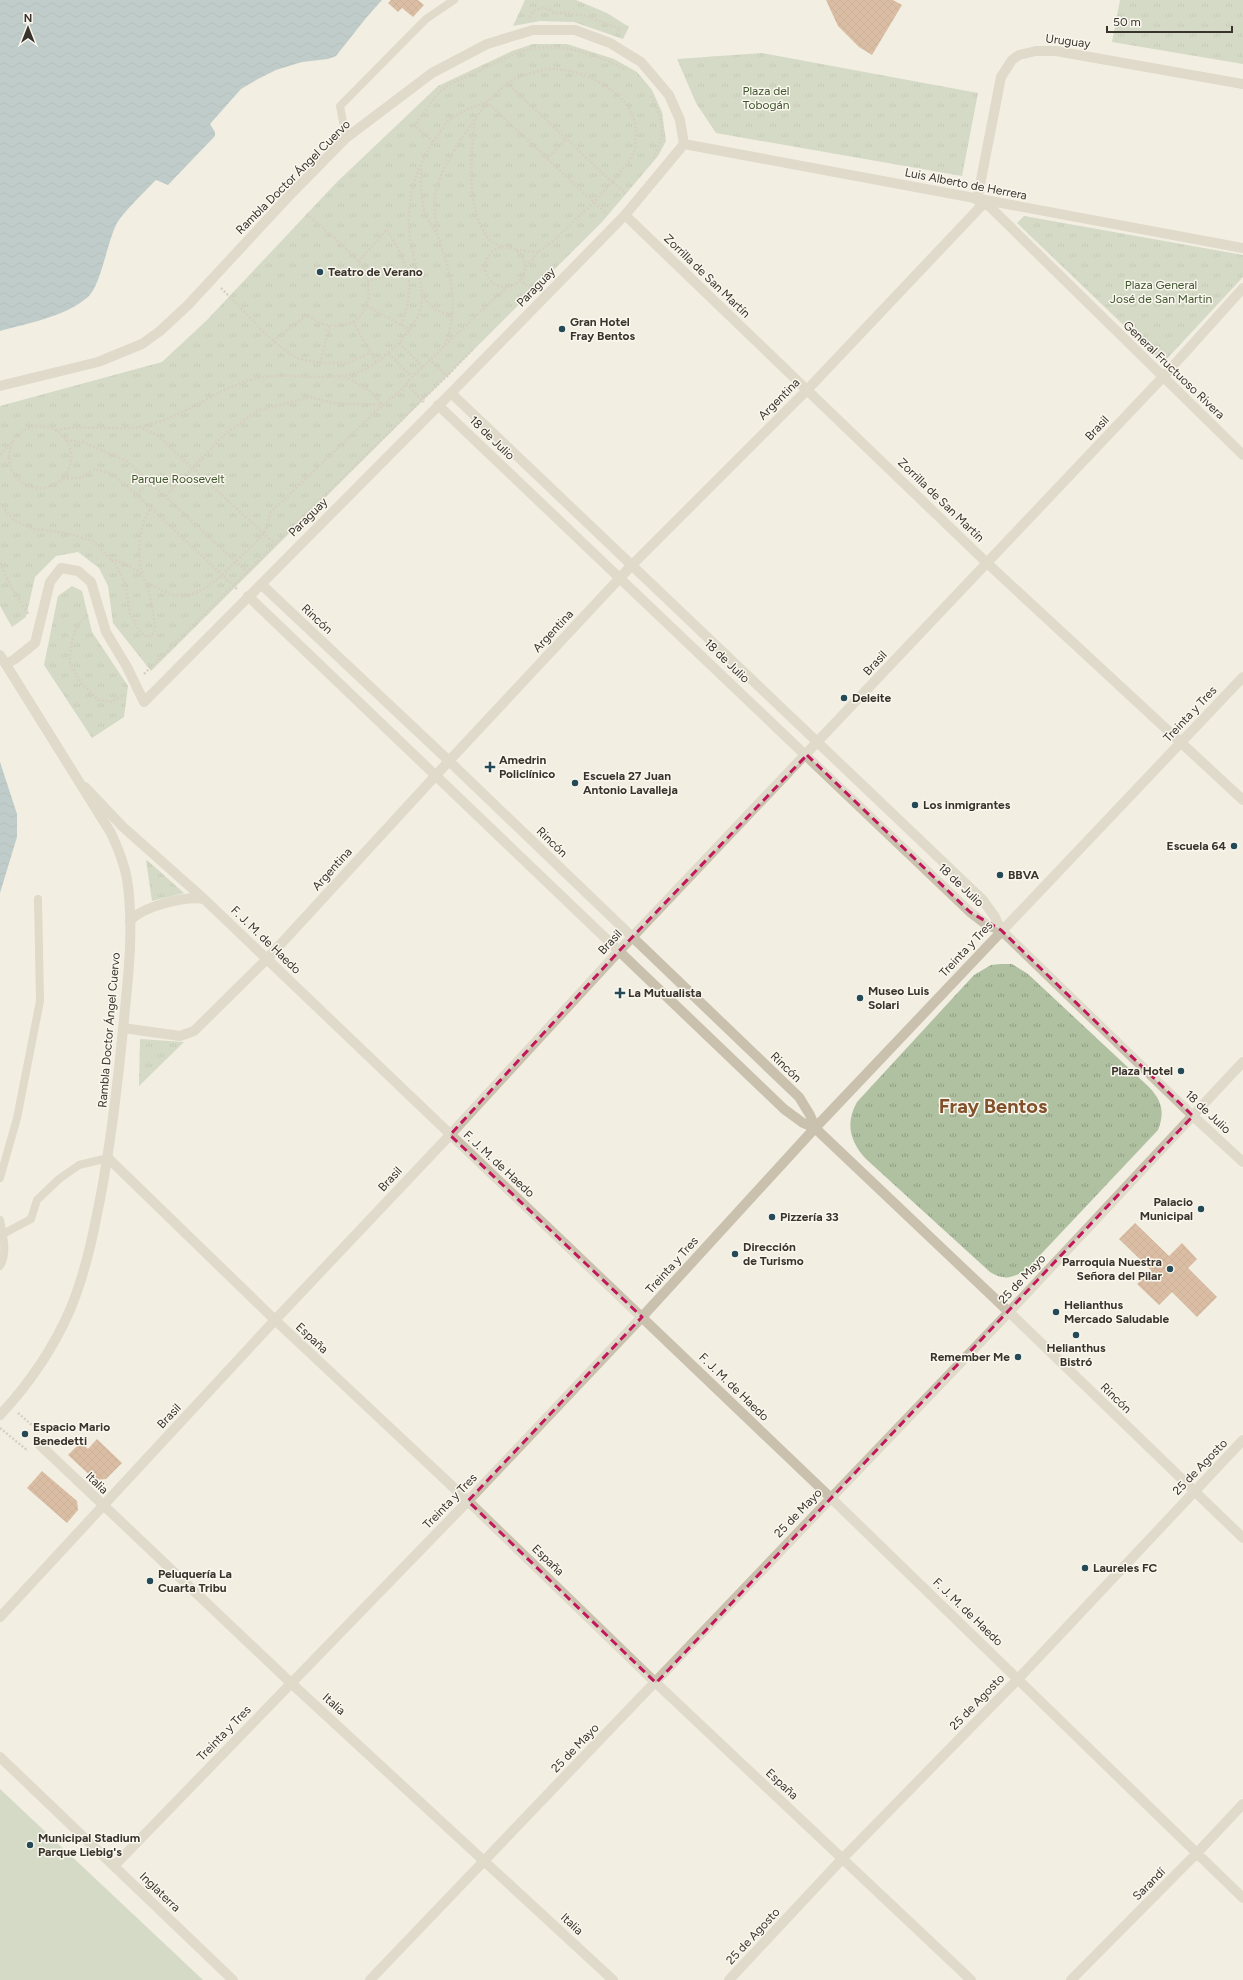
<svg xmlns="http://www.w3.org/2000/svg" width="1243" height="1980" font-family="Figtree,sans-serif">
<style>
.grass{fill:#b0c1a2}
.park{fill:url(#park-tufts)}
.water{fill:url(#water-waves)}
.building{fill:url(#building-cross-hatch)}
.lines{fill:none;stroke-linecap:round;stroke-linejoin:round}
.path{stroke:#b6ab98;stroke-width:2.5;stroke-dasharray:2 2;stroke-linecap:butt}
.service{stroke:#cac0ae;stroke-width:8}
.minor{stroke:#cac0ae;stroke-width:10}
.tertiary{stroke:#cac0ae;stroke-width:10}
.marked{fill:none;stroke:#c2185b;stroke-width:3;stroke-dasharray:8 5;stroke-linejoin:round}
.poi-dot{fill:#244a58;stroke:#faf7ee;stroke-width:1.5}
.labels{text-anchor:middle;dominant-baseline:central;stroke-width:3;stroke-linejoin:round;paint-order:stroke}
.street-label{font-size:12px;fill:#39332c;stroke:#faf7ee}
.park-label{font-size:12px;fill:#415631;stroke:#faf7ee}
.poi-label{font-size:12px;font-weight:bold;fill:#39332c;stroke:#faf7ee;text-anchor:start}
.town-label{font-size:20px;font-weight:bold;fill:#82512b;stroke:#faf7ee}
</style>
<defs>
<pattern id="park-tufts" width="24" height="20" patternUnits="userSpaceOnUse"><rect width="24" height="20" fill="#b0c1a2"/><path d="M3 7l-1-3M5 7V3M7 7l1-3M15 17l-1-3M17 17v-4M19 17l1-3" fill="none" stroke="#909d84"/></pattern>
<pattern id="water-waves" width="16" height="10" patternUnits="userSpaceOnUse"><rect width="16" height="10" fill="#83a3ad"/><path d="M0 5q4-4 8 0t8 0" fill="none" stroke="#6c858d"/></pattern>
<pattern id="building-cross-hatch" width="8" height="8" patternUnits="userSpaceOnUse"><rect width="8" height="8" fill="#bd8255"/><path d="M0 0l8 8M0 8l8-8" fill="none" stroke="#9b6b47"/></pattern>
</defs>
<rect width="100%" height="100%" fill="#f2eee2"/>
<!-- grass -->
<path class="grass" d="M0,1789l203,191h-203z"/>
<!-- park -->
<path class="park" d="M525,0h51l31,13 22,14 -6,12 -49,-17 -34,-1 -27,5z
M1120,0h123v64l-131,-22z
M533,44h34l47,15 23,13 15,18 10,22 4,29 -8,15 -56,66 -451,449 -38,-48 -5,-37 -9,-18 -21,-16 -22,4 -21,21 -9,40 -14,10 -12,-21v-200l162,-44 45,-42 130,-138 101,-96 74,-35z
M762,53l216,40 -16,83 -246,-43 -20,-30 -19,-44z
M1024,216l219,39v22l-80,86 -146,-140z
M72,586l10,5 10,41 36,54 -4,31 -32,21 -48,-73 14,-69z
M146,860l2,1 36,32 -32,8z
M1001,964h11l16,10 121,113c13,14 16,25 9,43l-131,139c-14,9 -22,12 -37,3l-124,-113c-16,-17 -21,-36 -9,-57l117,-127 17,-10z
M140,1039l44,3 -45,44z"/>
<!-- water -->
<path class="water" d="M0,0h382l-16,18 -30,38 -8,3 -26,3 -26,8 -18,9 -17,10 -31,35 5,8v4l-47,49 -12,-5c-9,9 -34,34 -39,43 -10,19 -16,62 -29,74 -24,20 -59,26 -88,34z
M0,762l17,52v23l-17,56z"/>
<!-- building -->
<path class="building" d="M391,0h27l6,5 -11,12 -11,-9 -4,4 -10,-9z
M826,0h67l9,5 -30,50 -13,-8 -21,-21z
M1135,1223l34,33 13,-13 15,16 -9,9 29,29 -20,20 -25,-25 -13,13 -22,-21 14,-14 -32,-31z
M97,1439l25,24 -16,16 -11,1 -27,-25 13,-13 7,7z
M42,1471l35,30 1,9 -11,13 -40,-35z"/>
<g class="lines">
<!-- path -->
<path class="path" d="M530,17l3,-6 11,-4 11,6h14l17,3 33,13 -1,3
M507,83c15,-7 30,-14 47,-14 36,2 84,27 82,67 -1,4 0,9 -1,13 -4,12 -15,23 -23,33l13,10 -1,2
M651,96c13,26 15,37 2,63
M475,119c-4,35 -10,91 14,120 3,4 9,6 13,8
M433,142l-19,-17c11,-11 16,-24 28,-35 9,-8 25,-13 35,-18 18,-9 39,-21 59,-24 31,-4 62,7 88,21
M547,159l20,-21
M421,165c0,17 -1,35 5,51 3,7 9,12 11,18 13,35 23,74 8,110 -3,6 -10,11 -15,16
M437,231c-2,-14 -4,-26 -1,-40 6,-28 34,-65 51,-88
M485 267a20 20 0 1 1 40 0a20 20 0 1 1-40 0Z
M516,250l21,2
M358,262l29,-33c21,37 30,54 14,96
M524,270l14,-18 15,-11 41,-39 18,-20 -105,-99 -20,19c40,38 80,75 120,112
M520,279l11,11
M367,281l50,-12
M221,288l52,53 23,17 24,5h27l23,-10
M422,294c11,15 12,18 31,20
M367,306l43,24
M353,322l23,40
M273,341l34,-26c4,2 9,6 13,8 34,12 57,-15 46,-48 -7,-19 -44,-47 -60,-62
M399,343l-11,10 24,24 18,-17 17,16 -25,24 -16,-16
M445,345l62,-58
M320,363l10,-38
M423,367l-24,-24c10,-13 24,-28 23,-46 0,-20 -10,-39 -12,-59 -5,-38 6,-73 28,-103 3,-5 7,-11 11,-15 12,-9 24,-13 38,-18
M448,377l-1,-1 27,-28
M139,426l19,10 117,108 147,-144 2,2
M9 457a31 31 0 1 1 62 0a31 31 0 1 1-62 0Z
M56,430c33,-7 66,4 99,-7 36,-11 66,-37 103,-45 34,-7 72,6 105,-8 9,-3 17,-11 25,-17
M66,440l17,2 44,19 121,112
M0,455l12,-13
M63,478h17l15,-9 17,5 24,20 102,96
M136,494l15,-12
M166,496l59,-62 34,-24 52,-13 22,6 50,2 -14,-15 -26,-14
M0,503l14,18 20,8 32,4 27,8 22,23 10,19 5,30 10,19 7,5 7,-4 1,-6c-2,-14 -4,-29 -8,-43 -2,-5 -5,-10 -6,-15 -4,-16 -1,-48 10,-61
M111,559l13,4 19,11
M0,563l11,24 18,28
M147,583l25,12h18l16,-7 15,-12 43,-42 7,-22 105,-101 25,-21 11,-13
M88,615c-16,13 -17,28 -18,48l11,20 17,17 13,2 14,-8
M144,674l131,-130
M18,1413l22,19
M0,1428l28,23"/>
<!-- service -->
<path class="service" d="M346,138l-6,-32 86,-87 28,-19
M0,1178l17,-60 23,-117 -2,-102
M0,1220c3,15 8,33 0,46
M3,1234l28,-15 6,-19 22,-21 20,-14 29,-7"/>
<!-- minor -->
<path class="minor" d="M977,200l24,-123 11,-17 7,-5 17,-4h20l187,33
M625,215l362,348 256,237
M451,393l531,506 13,18 6,13 192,186
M438,405l532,507 17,13 14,5
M261,584l188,177 350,336 11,18 5,13
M248,596l536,513 19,14 12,5 194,184
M6,664l9,-5 20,-16 15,-61 11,-14 17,3 13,11 15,50 21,35 17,35 307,-309 174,-178 59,-71
M85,787l38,40 81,72
M130,921c13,-15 55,-25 74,-22l627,599 412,400
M123,1028l57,8 14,-5 73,-72 182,-198 182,-195 176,-176 178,-188 258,253
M108,1158l167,162 193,181 188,182 315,297
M40,1445l251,238 322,297
M0,1617l275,-297 175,-185 170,-185 543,-573 80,-89
M0,1757l233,223
M114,1866l354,-365 174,-184 173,-189 428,-451
M729,1980l114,-122 175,-179 225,-239
M1071,1980l126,-127 46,-49"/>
<!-- tertiary -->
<path class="tertiary" d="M0,386l98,-24 44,-18 18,-13 28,-26 100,-108 58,-59 86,-65 55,-29 46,-14h42l35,13 31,19 28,33 11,25 4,24 559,104
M0,655l111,178c7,15 13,30 16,46 8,53 0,108 -5,160 -6,60 -13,120 -26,180 -6,31 -14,62 -26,91 -17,39 -41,74 -70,105
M1193,1116l50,46
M1009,1312l234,226
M370,1980l639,-668 234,-250"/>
</g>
<!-- marked area -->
<path d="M0 0H1243V1980H0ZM807,755l163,157 31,18 192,186 -537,567 -188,-182 174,-184 -192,-182 170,-185z" fill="#f2eee2" fill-opacity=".55" fill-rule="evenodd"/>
<path class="marked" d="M807,755l163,157 31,18 192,186 -537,567 -188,-182 174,-184 -192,-182 170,-185z"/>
<!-- markers -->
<g class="poi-dot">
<circle cx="320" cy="272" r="4"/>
<circle cx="562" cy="329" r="4"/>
<circle cx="844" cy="698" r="4"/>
<path d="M488 761h4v4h4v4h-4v4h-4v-4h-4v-4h4z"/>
<circle cx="575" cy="783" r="4"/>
<circle cx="915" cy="805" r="4"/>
<circle cx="1234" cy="846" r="4"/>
<circle cx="1000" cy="875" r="4"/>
<path d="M618 987h4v4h4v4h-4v4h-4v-4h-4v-4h4z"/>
<circle cx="860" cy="998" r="4"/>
<circle cx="1181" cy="1071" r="4"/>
<circle cx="1201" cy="1209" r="4"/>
<circle cx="772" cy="1217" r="4"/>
<circle cx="735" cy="1254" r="4"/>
<circle cx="1170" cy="1269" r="4"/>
<circle cx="1056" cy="1312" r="4"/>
<circle cx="1076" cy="1335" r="4"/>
<circle cx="1018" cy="1357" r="4"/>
<circle cx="25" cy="1434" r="4"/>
<circle cx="1085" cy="1568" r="4"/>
<circle cx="150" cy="1581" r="4"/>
<circle cx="30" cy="1845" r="4"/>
</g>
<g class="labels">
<!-- street labels -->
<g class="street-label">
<text transform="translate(1068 41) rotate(7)">Uruguay</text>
<text transform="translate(293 177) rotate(-45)">Rambla Doctor Ángel Cuervo</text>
<text transform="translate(966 184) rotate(11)">Luis Alberto de Herrera</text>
<text transform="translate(707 276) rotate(44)">Zorrilla de San Martín</text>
<text transform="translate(536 287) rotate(-46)">Paraguay</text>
<text transform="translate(1174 370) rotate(44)">General Fructuoso Rivera</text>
<text transform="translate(779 399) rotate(-45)">Argentina</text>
<text transform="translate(1097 428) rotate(-47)">Brasil</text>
<text transform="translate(492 438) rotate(44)">18 de Julio</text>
<text transform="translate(941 500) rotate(44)">Zorrilla de San Martín</text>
<text transform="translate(308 517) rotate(-45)">Paraguay</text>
<text transform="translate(317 619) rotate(43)">Rincón</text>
<text transform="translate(553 631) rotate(-47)">Argentina</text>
<text transform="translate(727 661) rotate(44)">18 de Julio</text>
<text transform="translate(875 663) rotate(-47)">Brasil</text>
<text transform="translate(1190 714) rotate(-47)">Treinta y Tres</text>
<text transform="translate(552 842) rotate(44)">Rincón</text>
<text transform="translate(332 869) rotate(-48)">Argentina</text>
<text transform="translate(961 885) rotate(43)">18 de Julio</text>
<text transform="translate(266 940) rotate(44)">F. J. M. de Haedo</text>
<text transform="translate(610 942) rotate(-47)">Brasil</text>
<text transform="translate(966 949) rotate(-47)">Treinta y Tres</text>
<text transform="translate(109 1030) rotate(-85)">Rambla Doctor Ángel Cuervo</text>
<text transform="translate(786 1067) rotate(44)">Rincón</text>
<text transform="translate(1208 1112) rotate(43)">18 de Julio</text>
<text transform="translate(499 1164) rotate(43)">F. J. M. de Haedo</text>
<text transform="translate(390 1179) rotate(-47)">Brasil</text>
<text transform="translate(672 1265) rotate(-48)">Treinta y Tres</text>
<text transform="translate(1022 1279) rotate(-47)">25 de Mayo</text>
<text transform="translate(312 1338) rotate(43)">España</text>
<text transform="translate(734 1387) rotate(44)">F. J. M. de Haedo</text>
<text transform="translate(1116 1398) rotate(44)">Rincón</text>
<text transform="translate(169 1416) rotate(-47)">Brasil</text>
<text transform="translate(1200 1467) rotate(-46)">25 de Agosto</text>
<text transform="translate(97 1483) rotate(44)">Italia</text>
<text transform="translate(450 1501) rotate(-46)">Treinta y Tres</text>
<text transform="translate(798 1513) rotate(-46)">25 de Mayo</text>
<text transform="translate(548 1560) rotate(44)">España</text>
<text transform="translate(968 1612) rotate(44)">F. J. M. de Haedo</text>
<text transform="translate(977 1702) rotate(-46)">25 de Agosto</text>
<text transform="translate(334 1704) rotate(42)">Italia</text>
<text transform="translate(224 1733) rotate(-46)">Treinta y Tres</text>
<text transform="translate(575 1748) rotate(-46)">25 de Mayo</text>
<text transform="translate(782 1784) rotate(43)">España</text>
<text transform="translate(1149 1884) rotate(-45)">Sarandí</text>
<text transform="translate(160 1892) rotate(44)">Inglaterra</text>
<text transform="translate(572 1924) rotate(43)">Italia</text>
<text transform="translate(753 1936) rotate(-47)">25 de Agosto</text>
</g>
<!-- park labels -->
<g class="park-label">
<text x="766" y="91">Plaza del<tspan x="766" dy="14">Tobogán</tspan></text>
<text x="1161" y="285">Plaza General<tspan x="1161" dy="14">José de San Martin</tspan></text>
<text x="178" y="479">Parque Roosevelt</text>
</g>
<!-- poi labels -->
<g class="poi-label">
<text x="328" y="272">Teatro de Verano</text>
<text x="570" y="322">Gran Hotel<tspan x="570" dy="14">Fray Bentos</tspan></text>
<text x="852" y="698">Deleite</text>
<text x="499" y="760">Amedrin<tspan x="499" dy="14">Policlínico</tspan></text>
<text x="583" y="776">Escuela 27 Juan<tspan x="583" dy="14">Antonio Lavalleja</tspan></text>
<text x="923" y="805">Los inmigrantes</text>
<text x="1226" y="846" text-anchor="end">Escuela 64</text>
<text x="1008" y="875">BBVA</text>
<text x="868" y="991">Museo Luis<tspan x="868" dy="14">Solari</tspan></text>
<text x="628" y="993">La Mutualista</text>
<text x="1173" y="1071" text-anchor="end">Plaza Hotel</text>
<text x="1193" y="1202" text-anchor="end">Palacio<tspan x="1193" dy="14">Municipal</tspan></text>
<text x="780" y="1217">Pizzería 33</text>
<text x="743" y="1247">Dirección<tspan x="743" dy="14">de Turismo</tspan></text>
<text x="1162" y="1262" text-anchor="end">Parroquia Nuestra<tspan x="1162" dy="14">Señora del Pilar</tspan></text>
<text x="1064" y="1305">Helianthus<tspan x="1064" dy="14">Mercado Saludable</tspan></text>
<text x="1076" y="1348" text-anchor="middle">Helianthus<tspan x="1076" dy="14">Bistró</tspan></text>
<text x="1010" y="1357" text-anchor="end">Remember Me</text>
<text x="33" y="1427">Espacio Mario<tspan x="33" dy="14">Benedetti</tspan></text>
<text x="1093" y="1568">Laureles FC</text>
<text x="158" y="1574">Peluquería La<tspan x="158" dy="14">Cuarta Tribu</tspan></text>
<text x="38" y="1838">Municipal Stadium<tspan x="38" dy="14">Parque Liebig's</tspan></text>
</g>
<!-- town labels -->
<g class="town-label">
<text x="993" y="1106">Fray Bentos</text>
</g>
</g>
<!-- north arrow -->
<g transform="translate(28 28)" stroke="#faf7ee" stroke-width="3" paint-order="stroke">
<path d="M0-3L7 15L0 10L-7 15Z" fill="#39332c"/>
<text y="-6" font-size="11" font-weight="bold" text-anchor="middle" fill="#39332c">N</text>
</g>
<!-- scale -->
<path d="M1107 26v6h125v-6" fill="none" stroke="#39332c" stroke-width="2"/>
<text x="1113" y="26" font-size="12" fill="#39332c" stroke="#faf7ee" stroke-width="3" paint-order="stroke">50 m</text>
</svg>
